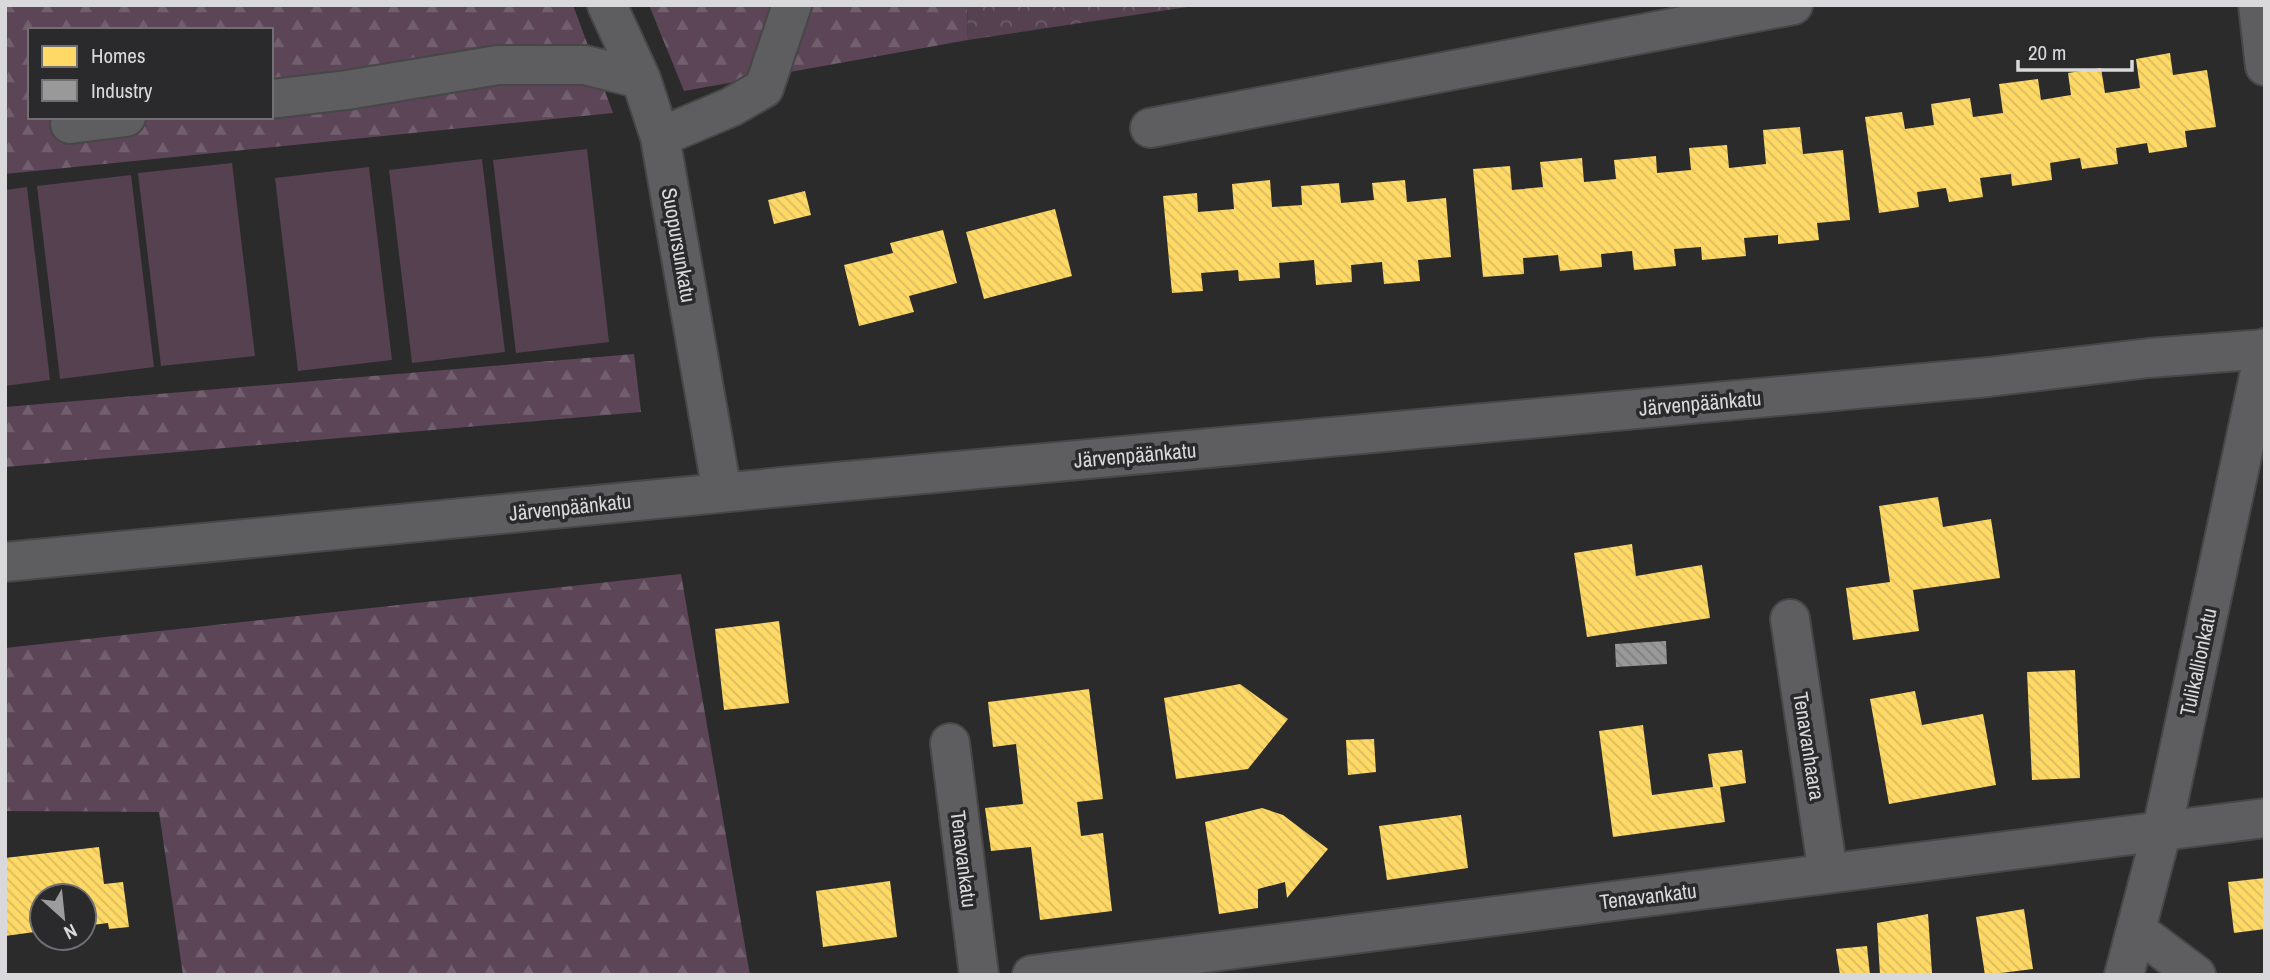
<svg xmlns="http://www.w3.org/2000/svg" width="2270" height="980" font-family="'Archivo Narrow',sans-serif">
<style>
.forest{fill:url(#forest-firs);fill-rule:evenodd}
.park{fill:url(#park-crowns)}
.pitch{fill:#554150}
.homes{fill:url(#homes-back-hatch)}
.industry{fill:url(#industry-back-hatch)}
.lines{fill:none;stroke-linecap:round;stroke-linejoin:round}
.minor-casing{stroke:#474748;stroke-width:42}
.minor{stroke:#5e5e60;stroke-width:38}
.labels{text-anchor:middle;dominant-baseline:central;stroke-width:7;stroke-linejoin:round;paint-order:stroke}
.street-label{font-size:21px;fill:#d9d9db;stroke:#2a2a2d}
</style>
<defs>
<pattern id="forest-firs" width="22" height="20" patternUnits="userSpaceOnUse" patternTransform="scale(1.75)"><rect width="22" height="20" fill="#5b4556"/><path d="M5 1l3.5 6h-7zM16 11l3.5 6h-7z" fill="#725f6e"/></pattern>
<pattern id="park-crowns" width="20" height="18" patternUnits="userSpaceOnUse" patternTransform="scale(1.75)"><rect width="20" height="18" fill="#554150"/><path d="M2 6a3 3 0 1 1 6 0M12 15a3 3 0 1 1 6 0" fill="none" stroke="#6d5c69"/></pattern>
<pattern id="homes-back-hatch" width="6" height="6" patternUnits="userSpaceOnUse" patternTransform="scale(1.75)"><rect width="6" height="6" fill="#ffd966"/><path d="M-1 5l2 2M0 0l6 6M5-1l2 2" fill="none" stroke="#d9bb5f"/></pattern>
<pattern id="industry-back-hatch" width="6" height="6" patternUnits="userSpaceOnUse" patternTransform="scale(1.75)"><rect width="6" height="6" fill="#999"/><path d="M-1 5l2 2M0 0l6 6M5-1l2 2" fill="none" stroke="#7f7f7f"/></pattern>
</defs>
<rect width="100%" height="100%" fill="#2b2b2c"/>
<!-- forest -->
<path class="forest" d="M5,5h568l40,108 -608,61zM30,30h241v87h-241z
M649,5h318l1,35 -284,51z
M634,354l7,58 -636,55v-60z
M681,574l69,401h-567l-24,-163 -154,-1v-163z"/>
<!-- park -->
<path class="park" d="M967,5h234l-233,35z"/>
<!-- pitch -->
<path class="pitch" d="M587,149l22,193 -93,11 -23,-193z
M482,159l23,193 -93,11 -23,-193z
M232,163l23,193 -94,10 -23,-193z
M369,167l23,193 -94,11 -23,-193z
M131,175l23,192 -94,12 -23,-193z
M27,187l23,193 -45,6v-196z"/>
<!-- homes -->
<path class="homes" d="M2170,53l3,22 34,-5 9,57 -31,4 2,16 -38,6 -2,-10 -31,5 2,16 -36,5 -2,-11 -30,5 2,17 -40,6 -1,-12 -31,4 3,19 -34,5 -3,-14 -29,4 2,15 -40,6 -14,-96 37,-5 3,17 29,-4 -3,-21 39,-6 3,19 30,-4 -4,-29 39,-5 3,21 30,-5 -3,-22 33,-5 4,25 35,-5 -4,-29z
M1800,127l3,27 40,-4 7,70 -33,3 2,17 -41,4v-9l-34,3 2,18 -44,4 -1,-13 -27,2 2,17 -42,4 -2,-19 -31,3 1,13 -42,4 -2,-16 -35,3 1,16 -41,3 -10,-108 37,-3 2,24 31,-3 -3,-25 42,-4 2,24 32,-3 -2,-19 42,-4 1,17 34,-3 -2,-22 38,-3 2,23 37,-4 -3,-34z
M1270,180l2,27 30,-2 -1,-19 38,-3 2,20 33,-3 -2,-17 33,-3 2,22 39,-4 5,59 -33,3 2,21 -36,3 -2,-22 -31,3 1,17 -36,3 -2,-25 -35,3 1,15 -41,3 -1,-11 -37,3 2,18 -31,2 -9,-97 34,-3 1,19 36,-3 -2,-25z
M805,191l6,24 -37,9 -6,-24z
M1055,209l17,67 -88,23 -18,-67z
M943,230l14,53 -48,13 5,16 -55,14 -15,-61 49,-12 -3,-10z
M1938,497l5,30 48,-8 9,59 -87,12 6,41 -66,9 -7,-52 44,-6 -11,-76z
M1632,544l4,32 66,-11 8,53 -123,19 -13,-84z
M779,621l10,82 -65,7 -9,-81z
M2075,670l5,108 -48,2 -5,-108z
M1240,684l48,35 -40,50 -72,10 -12,-81z
M1089,689l14,110 -26,3 4,34 22,-3 9,78 -72,9 -9,-73 -40,4 -6,-43 38,-4 -7,-60 -23,3 -5,-45z
M1915,691l7,34 61,-11 13,71 -107,19 -19,-105z
M1643,725l9,70 61,-8 -5,-33 34,-4 4,33 -26,4 5,35 -112,15 -14,-106z
M1374,739l2,33 -28,3 -2,-35z
M1262,808l21,7 45,34 -41,49 -2,-16 -27,7v19l-39,6 -14,-92z
M1461,815l7,53 -81,12 -8,-54z
M99,847l5,37 19,-2 6,45 -20,2 -1,-6 -24,3v-30h-42v35l-37,5v-78z
M2265,878v51l-31,4 -6,-51z
M890,881l7,56 -74,10 -7,-56z
M2024,909l9,60 -48,6 -9,-58z
M1928,914l4,59 -52,2 -3,-52z
M1867,946l3,29h-30l-4,-26z"/>
<!-- industry -->
<path class="industry" d="M1666,641l1,23 -51,3 -1,-23z"/>
<g class="lines">
<defs>
<path id="minor" d="M607,5l34,74 19,58 62,355
M2258,5l7,61
M271,99l76,-9 151,-25h87l56,14
M70,124l56,-7
M1150,128l643,-123
M660,137l71,-30 33,-19 28,-83
M5,562l798,-77 1186,-108 160,-19 116,-9
M1790,619l38,254
M950,743l29,232
M2136,930l60,45
M1032,975l1233,-157
M2124,975l38,-145 103,-482"/>
</defs>
<!-- minor casing -->
<use href="#minor" class="minor-casing"/>
<!-- minor -->
<use href="#minor" class="minor"/>
</g>
<g class="labels">
<!-- street labels -->
<g class="street-label">
<text transform="translate(679 245) rotate(80)">Suopursunkatu</text>
<text transform="translate(1700 403) rotate(-5)">Järvenpäänkatu</text>
<text transform="translate(1135 455) rotate(-5)">Järvenpäänkatu</text>
<text transform="translate(570 507) rotate(-6)">Järvenpäänkatu</text>
<text transform="translate(2198 662) rotate(-78)">Tulikallionkatu</text>
<text transform="translate(1809 746) rotate(81)">Tenavanhaara</text>
<text transform="translate(964 859) rotate(83)">Tenavankatu</text>
<text transform="translate(1648 896) rotate(-7)">Tenavankatu</text>
</g>
</g>
<!-- border -->
<rect width="2270" height="980" fill="none" stroke="#d9d9db" stroke-width="14"/>
<!-- legend -->
<rect x="28" y="28" width="245" height="91" fill="#2a2a2d" stroke="#707073" stroke-width="2"/>
<rect x="42" y="46" width="35" height="21" fill="#ffd966" stroke="#707073" stroke-width="2"/>
<text x="91" y="63" font-size="21" fill="#d9d9db">Homes</text>
<rect x="42" y="80" width="35" height="21" fill="#999999" stroke="#707073" stroke-width="2"/>
<text x="91" y="98" font-size="21" fill="#d9d9db">Industry</text>
<!-- north arrow -->
<g transform="translate(63 917) rotate(153)"><circle r="33" fill="#2a2a2d" stroke="#707073" stroke-width="2"/>
<path d="M0-5L12 26L0 18L-12 26Z" fill="#9c9c9e"/>
<text y="-10" font-size="19" font-weight="bold" text-anchor="middle" fill="#d9d9db">N</text>
</g>
<!-- scale -->
<path d="M2018 60v10h114v-10" fill="none" stroke="#d9d9db" stroke-width="3.5"/>
<text x="2028" y="60" font-size="21" fill="#d9d9db" stroke="#2a2a2d" stroke-width="5" paint-order="stroke">20 m</text>
</svg>
